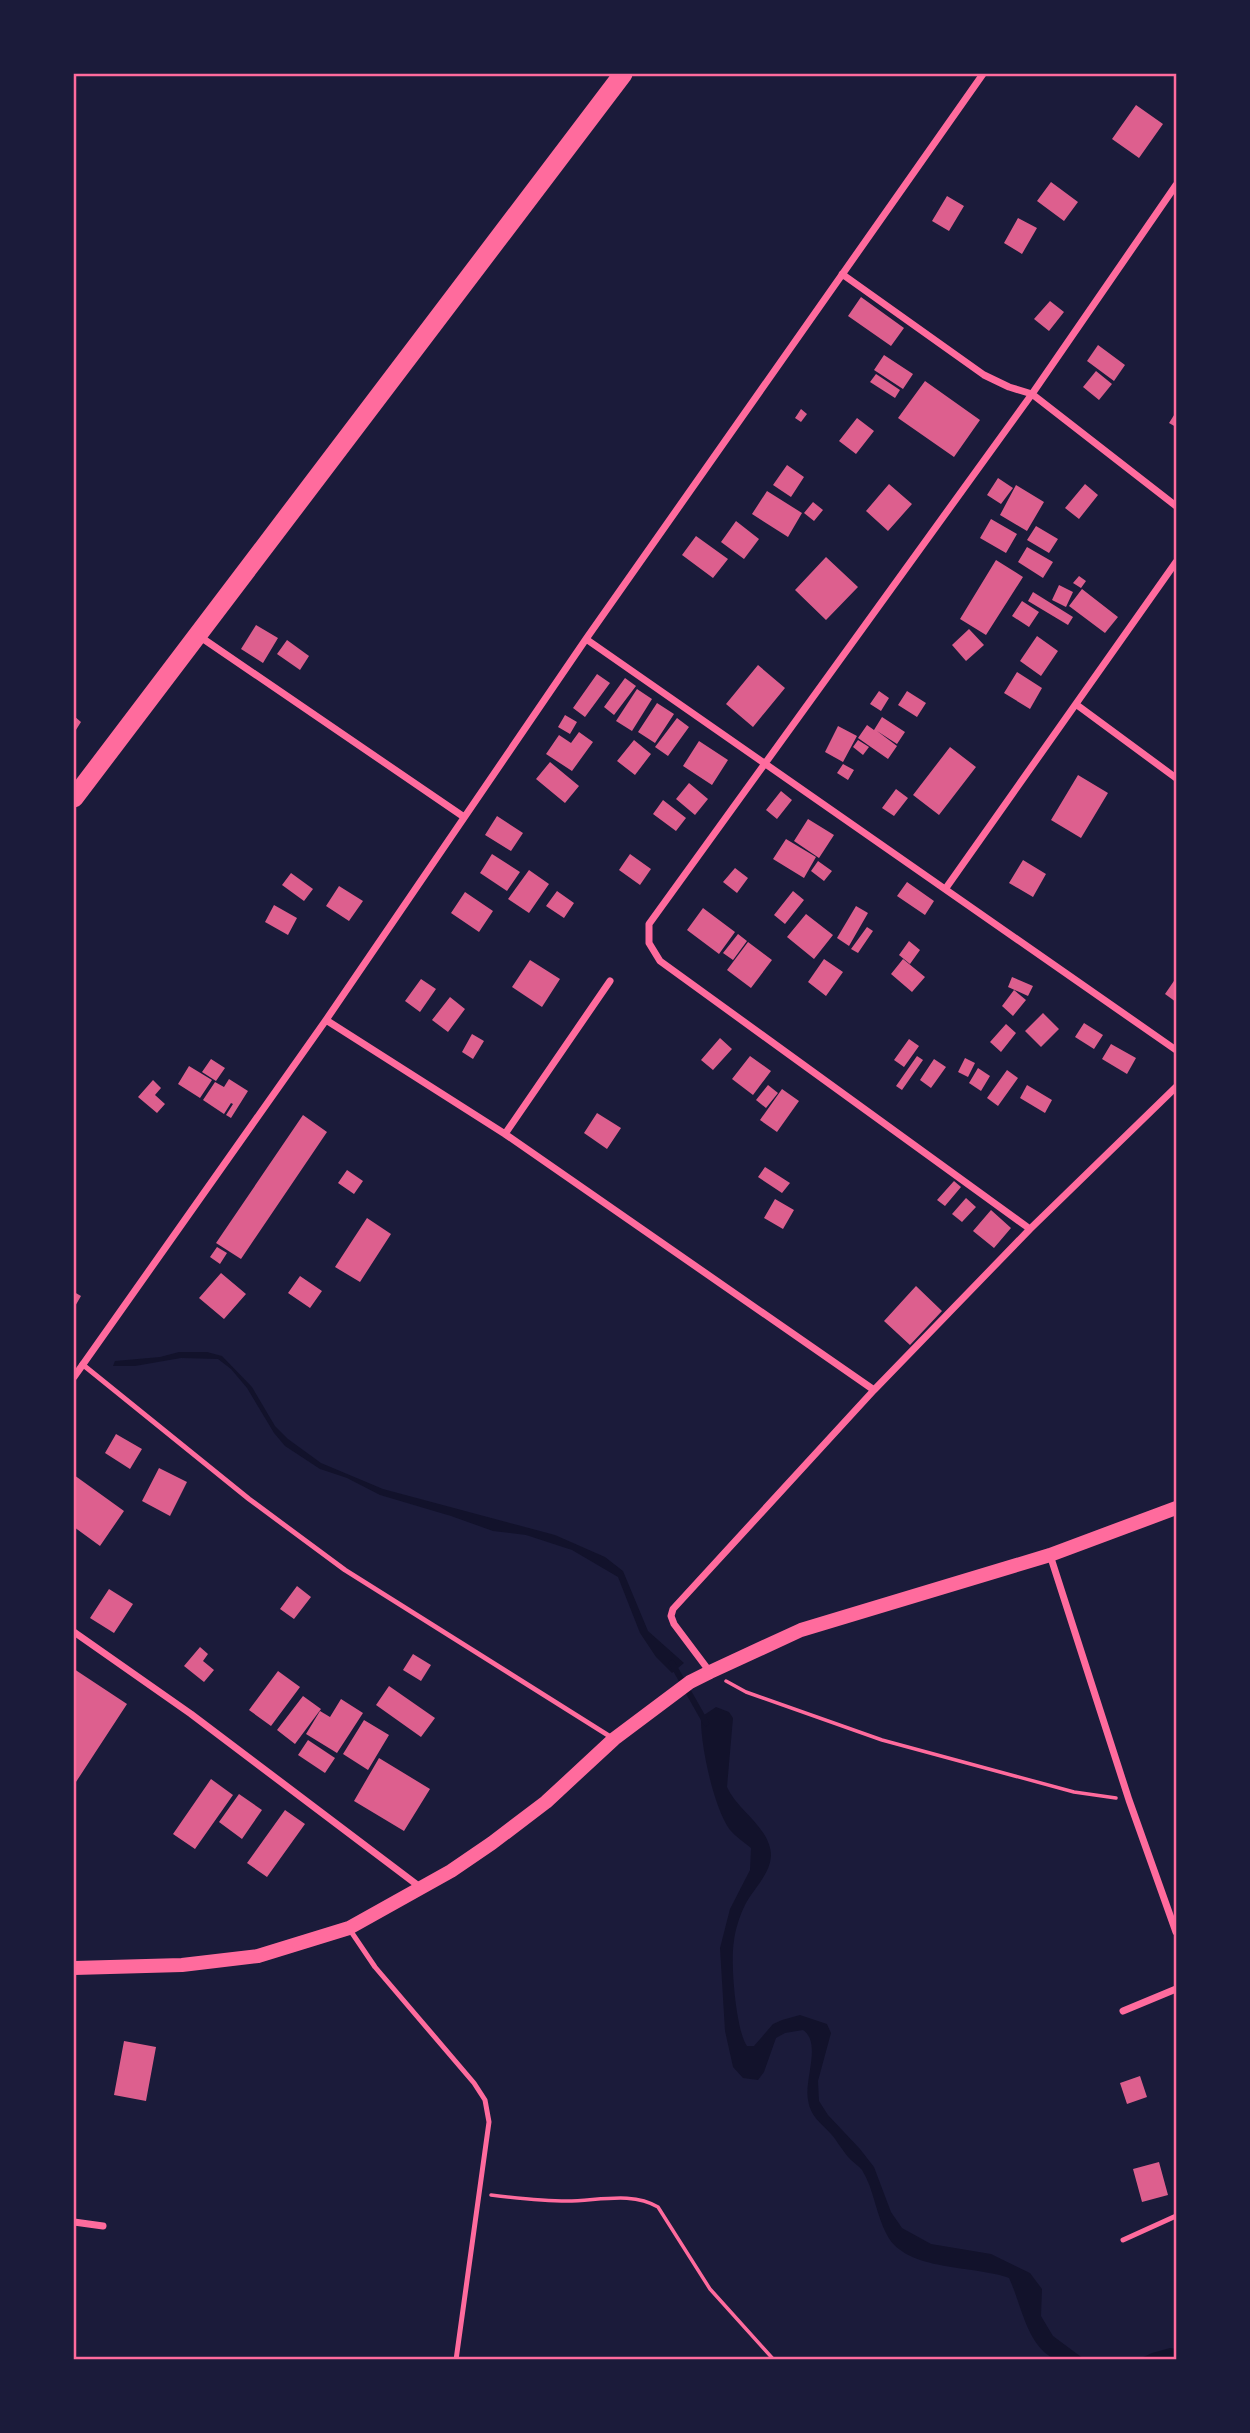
<svg xmlns="http://www.w3.org/2000/svg" width="1250" height="2433" font-family="'Titillium Web',sans-serif">
<style>
.water{fill:#12122b}
.lines{fill:none;stroke-linecap:round;stroke-linejoin:round}
.stream{stroke:#12122b;stroke-width:6}
.building{fill:#dd5f8e}
.path{stroke:#ff6b9d;stroke-width:3.5}
.service{stroke:#ff6b9d;stroke-width:5}
.minor{stroke:#ff6b9d;stroke-width:7}
.secondary{stroke:#ff6b9d;stroke-width:14}
.trunk{stroke:#ff6b9d;stroke-width:19}
.neatline{fill:none;stroke:#ff6b9d;stroke-width:2.5}
</style>
<rect width="100%" height="100%" fill="#1b1b3a"/>
<!-- water -->
<path class="water" d="M179,1352h28l15,4 30,31 23,39 13,13 33,24 62,26 172,46 50,22 18,14 25,60 36,32 -12,10 -16,-16 -16,-24 -22,-56 -46,-27 -46,-15 -33,-4 -42,-15 -71,-21 -33,-17 -27,-9 -35,-23 -11,-13 -27,-45 -16,-19 -13,-10 -37,-1 -46,8h-22l2,-5 45,-4z
M716,1707l13,5 4,6 -6,69c10,23 41,39 44,66 1,20 -18,36 -26,52 -5,10 -10,25 -11,36 -4,20 2,90 13,105h7l19,-22 9,-4 18,-5 27,9 4,9 -13,48 1,20 9,14 32,34 14,18 17,45 11,16 29,16 60,10 39,19 12,16 -1,27 12,20 31,23c-8,1 -21,3 -29,0 -28,-12 -34,-56 -46,-81 -34,-13 -103,-6 -122,-43 -11,-20 -13,-46 -25,-65 -3,-4 -8,-7 -11,-10 -8,-8 -13,-18 -20,-26 -10,-11 -21,-18 -23,-34 -4,-21 14,-57 -5,-70l-18,3 -9,5 -12,34 -6,8 -15,-2 -10,-11 -8,-36 -5,-83 10,-39 20,-39 1,-22c-7,-6 -15,-11 -21,-18 -16,-21 -30,-86 -29,-113z
M1170,2348l6,1v10h-37l13,-6z"/>
<g class="lines">
<!-- stream -->
<path class="stream" d="M672,1663l34,60"/>
</g>
<!-- building -->
<path class="building" d="M1136,105l27,19 -24,34 -27,-19z
M1051,182l27,20 -14,19 -27,-20z
M947,196l17,10 -15,25 -17,-10z
M1018,218l19,10 -15,26 -18,-11z
M861,297l43,31 -13,18 -43,-30z
M1050,301l14,11 -15,19 -15,-12z
M1098,345l27,20 -11,16 -27,-20z
M884,355l29,19 -10,15 -29,-19z
M1096,371l16,13 -13,16 -16,-13z
M876,374l24,16 -5,8 -25,-16z
M925,381l55,39 -26,37 -56,-39z
M801,409l6,5 -6,8 -6,-4z
M1176,412v15l-7,-4z
M857,418l17,13 -18,23 -17,-13z
M787,465l17,12 -13,20 -18,-12z
M998,478l15,10 -12,16 -14,-9z
M889,484l23,20 -24,27 -22,-20z
M1085,484l13,11 -19,24 -14,-11z
M1016,485l28,17 -17,29 -27,-16z
M767,491l35,22 -14,24 -36,-23z
M813,502l10,8 -9,11 -10,-8z
M991,519l26,15 -11,19 -26,-15z
M736,521l23,18 -15,20 -23,-17z
M1036,526l22,13 -9,14 -22,-13z
M696,536l32,23 -15,19 -31,-23z
M1027,547l26,15 -10,16 -25,-16z
M826,557l32,30 -32,33 -31,-30z
M996,560l27,17 -37,58 -26,-16z
M1079,576l7,5 -5,7 -8,-5z
M1059,585l14,7 -7,15 -14,-7z
M1082,589l36,28 -13,16 -36,-27z
M1033,592l40,25 -5,8 -40,-24z
M1022,601l17,11 -10,15 -17,-11z
M256,625l22,13 -15,25 -22,-14z
M969,629l15,16 -18,16 -14,-16z
M1037,636l21,15 -17,25 -21,-15z
M287,640l22,16 -9,14 -23,-16z
M758,665l27,23 -32,39 -27,-23z
M1017,672l25,16 -12,21 -26,-16z
M597,674l13,9 -25,34 -12,-9z
M625,678l11,8 -22,29 -10,-8z
M637,689l15,10 -20,32 -16,-10z
M879,691l10,7 -8,13 -11,-7z
M907,691l19,12 -9,14 -19,-12z
M657,703l17,11 -19,29 -17,-11z
M565,715l12,7 -7,12 -12,-7z
M74,716l7,6 -7,11z
M882,717l23,15 -8,12 -20,-13 20,15 -9,13 -30,-21 9,-13 7,5z
M677,718l12,9 -21,29 -13,-9z
M838,726l19,10 -14,26 -18,-10z
M579,732l14,10 -21,29 -26,-17 13,-19 12,8z
M634,740l17,14 -16,21 -18,-14z
M858,740l11,7 -6,8 -10,-8z
M699,741l29,19 -16,25 -29,-19z
M950,747l26,20 -37,48 -26,-20z
M550,762l29,24 -14,17 -29,-24z
M843,764l11,6 -6,10 -11,-7z
M1078,775l30,18 -27,45 -30,-18z
M689,783l19,16 -13,16 -19,-16z
M896,789l12,9 -14,18 -12,-8z
M781,791l11,9 -15,19 -11,-9z
M663,800l23,18 -10,13 -23,-17z
M497,816l26,17 -12,18 -26,-16z
M808,819l26,16 -15,23 -25,-17z
M786,839l30,18 -12,21 -31,-19z
M492,854l28,18 -13,19 -27,-18z
M630,854l21,15 -11,16 -21,-15z
M1023,860l23,14 -13,23 -24,-14z
M818,861l14,10 -8,10 -13,-10z
M735,868l13,10 -11,15 -14,-11z
M529,870l20,14 -20,29 -21,-14z
M291,873l22,16 -9,12 -22,-16z
M907,882l27,19 -9,14 -28,-19z
M339,886l24,15 -14,20 -23,-15z
M557,891l17,12 -10,15 -18,-12z
M793,891l11,9 -19,24 -11,-9z
M465,892l28,19 -14,21 -28,-19z
M274,905l23,13 -9,17 -23,-13z
M856,906l12,7 -19,33 -12,-8z
M703,908l32,24 -16,22 -32,-24z
M806,914l27,21 -19,24 -27,-22z
M867,927l6,4 -15,22 -7,-4z
M738,934l9,7 -14,19 -10,-7z
M909,941l11,9 -10,14 -11,-9z
M748,942l24,18 -21,28 -24,-18z
M824,959l19,13 -17,24 -18,-14z
M903,959l22,18 -13,15 -21,-18z
M530,960l30,19 -18,28 -30,-20z
M1012,977l21,9 -5,10 -20,-9z
M1176,978v24l-11,-8z
M421,979l15,10 -16,23 -15,-11z
M1014,990l12,10 -13,16 -11,-10z
M450,997l15,12 -17,23 -16,-12z
M1043,1013l16,16 -18,18 -16,-16z
M1084,1023l19,12 -9,14 -19,-12z
M1006,1024l10,9 -15,19 -11,-10z
M472,1034l12,7 -11,18 -11,-7z
M720,1038l12,11 -19,21 -12,-10z
M909,1039l10,7 -15,21 -10,-7z
M1111,1044l25,14 -9,16 -25,-15z
M750,1056l21,15 -18,24 -21,-16z
M917,1056l6,4 -21,30 -6,-4z
M965,1058l10,5 -7,14 -10,-5z
M211,1059l14,9 -9,13 -14,-9z
M934,1059l12,8 -15,21 -11,-8z
M189,1066l23,14 -12,18 -22,-14z
M978,1068l12,8 -9,15 -12,-8z
M1007,1070l11,8 -20,28 -11,-8z
M229,1079l19,12 -17,27 -5,-3 7,-11 -2,-1 -7,11 -21,-14 12,-18 9,5z
M153,1080l8,8 -6,7 10,9 -8,9 -19,-16z
M768,1085l10,8 -12,15 -10,-8z
M1027,1085l25,15 -7,13 -25,-15z
M782,1089l17,12 -22,31 -17,-12z
M597,1113l24,15 -14,21 -23,-16z
M303,1115l24,17 -86,127 -25,-16z
M765,1167l25,16 -8,10 -24,-16z
M347,1170l16,11 -9,13 -16,-11z
M954,1181l7,6 -16,19 -8,-6z
M966,1198l10,9 -14,15 -10,-8z
M775,1199l19,11 -11,19 -19,-11z
M991,1210l20,18 -17,20 -21,-17z
M367,1218l24,16 -31,48 -25,-15z
M217,1247l10,6 -7,11 -10,-7z
M221,1273l25,21 -22,25 -25,-21z
M300,1276l22,15 -12,17 -22,-15z
M916,1286l26,25 -32,34 -26,-24z
M74,1292l7,4 -7,12z
M116,1434l26,15 -12,20 -25,-16z
M159,1468l28,14 -17,34 -28,-15z
M74,1475l50,36 -24,35 -26,-19z
M297,1586l14,11 -17,22 -14,-10z
M109,1589l24,15 -19,29 -24,-15z
M200,1647l8,7 -5,7 11,9 -10,12 -20,-16z
M413,1654l18,11 -10,16 -18,-11z
M74,1669l53,35 -53,81z
M278,1671l22,16 -29,39 -22,-16z
M389,1686l46,32 -14,19 -45,-32z
M303,1696l18,13 -26,35 -18,-14z
M341,1699l22,14 -26,40 -31,-19 14,-23 10,6z
M364,1720l25,15 -21,35 -25,-16z
M308,1740l27,18 -10,15 -27,-18z
M379,1758l51,31 -26,42 -50,-30z
M211,1779l22,16 -38,54 -22,-15z
M239,1794l23,16 -20,29 -23,-17z
M285,1810l20,14 -38,53 -20,-14z
M124,2041l32,6 -10,54 -32,-6z
M1140,2076l7,21 -20,7 -7,-21z
M1159,2162l9,33 -26,7 -9,-33z"/>
<g class="lines">
<!-- path -->
<path class="path" d="M726,1681l20,11 136,48 192,52 42,6
M491,2195c25,3 51,6 76,6 30,0 65,-10 91,6l52,82 64,71"/>
<!-- service -->
<path class="service" d="M82,1364l167,135 96,71 269,169
M350,1930l25,37 99,116 11,17 4,22 -33,238
M1123,2240l53,-24"/>
<!-- minor -->
<path class="minor" d="M842,274l142,101 25,12 23,7 144,112
M199,636l265,181
M586,639l590,411
M1077,705l99,73
M946,888l230,-326
M326,1020l179,114 369,256
M505,1134l105,-153
M1030,1229l-370,-268 -11,-18v-19l383,-530 144,-209
M74,1377l252,-357 260,-381 397,-565
M1050,1555l79,245 47,132
M74,1632l117,82 229,173
M710,1672l-36,-48 -3,-8 2,-7 201,-219 156,-161 146,-142
M1123,2011l53,-22
M74,2222l29,4"/>
<!-- secondary -->
<path class="secondary" d="M74,1968l108,-3 76,-9 91,-28 102,-57 41,-28 54,-41 68,-63 76,-57 20,-10 91,-42 249,-75 126,-47"/>
<!-- trunk -->
<path class="trunk" d="M74,798l549,-724"/>
</g>
<!-- border -->
<rect width="1250" height="2433" fill="none" stroke="#1b1b3a" stroke-width="150"/>
<rect x="75" y="75" width="1100" height="2283" class="neatline"/>
</svg>
